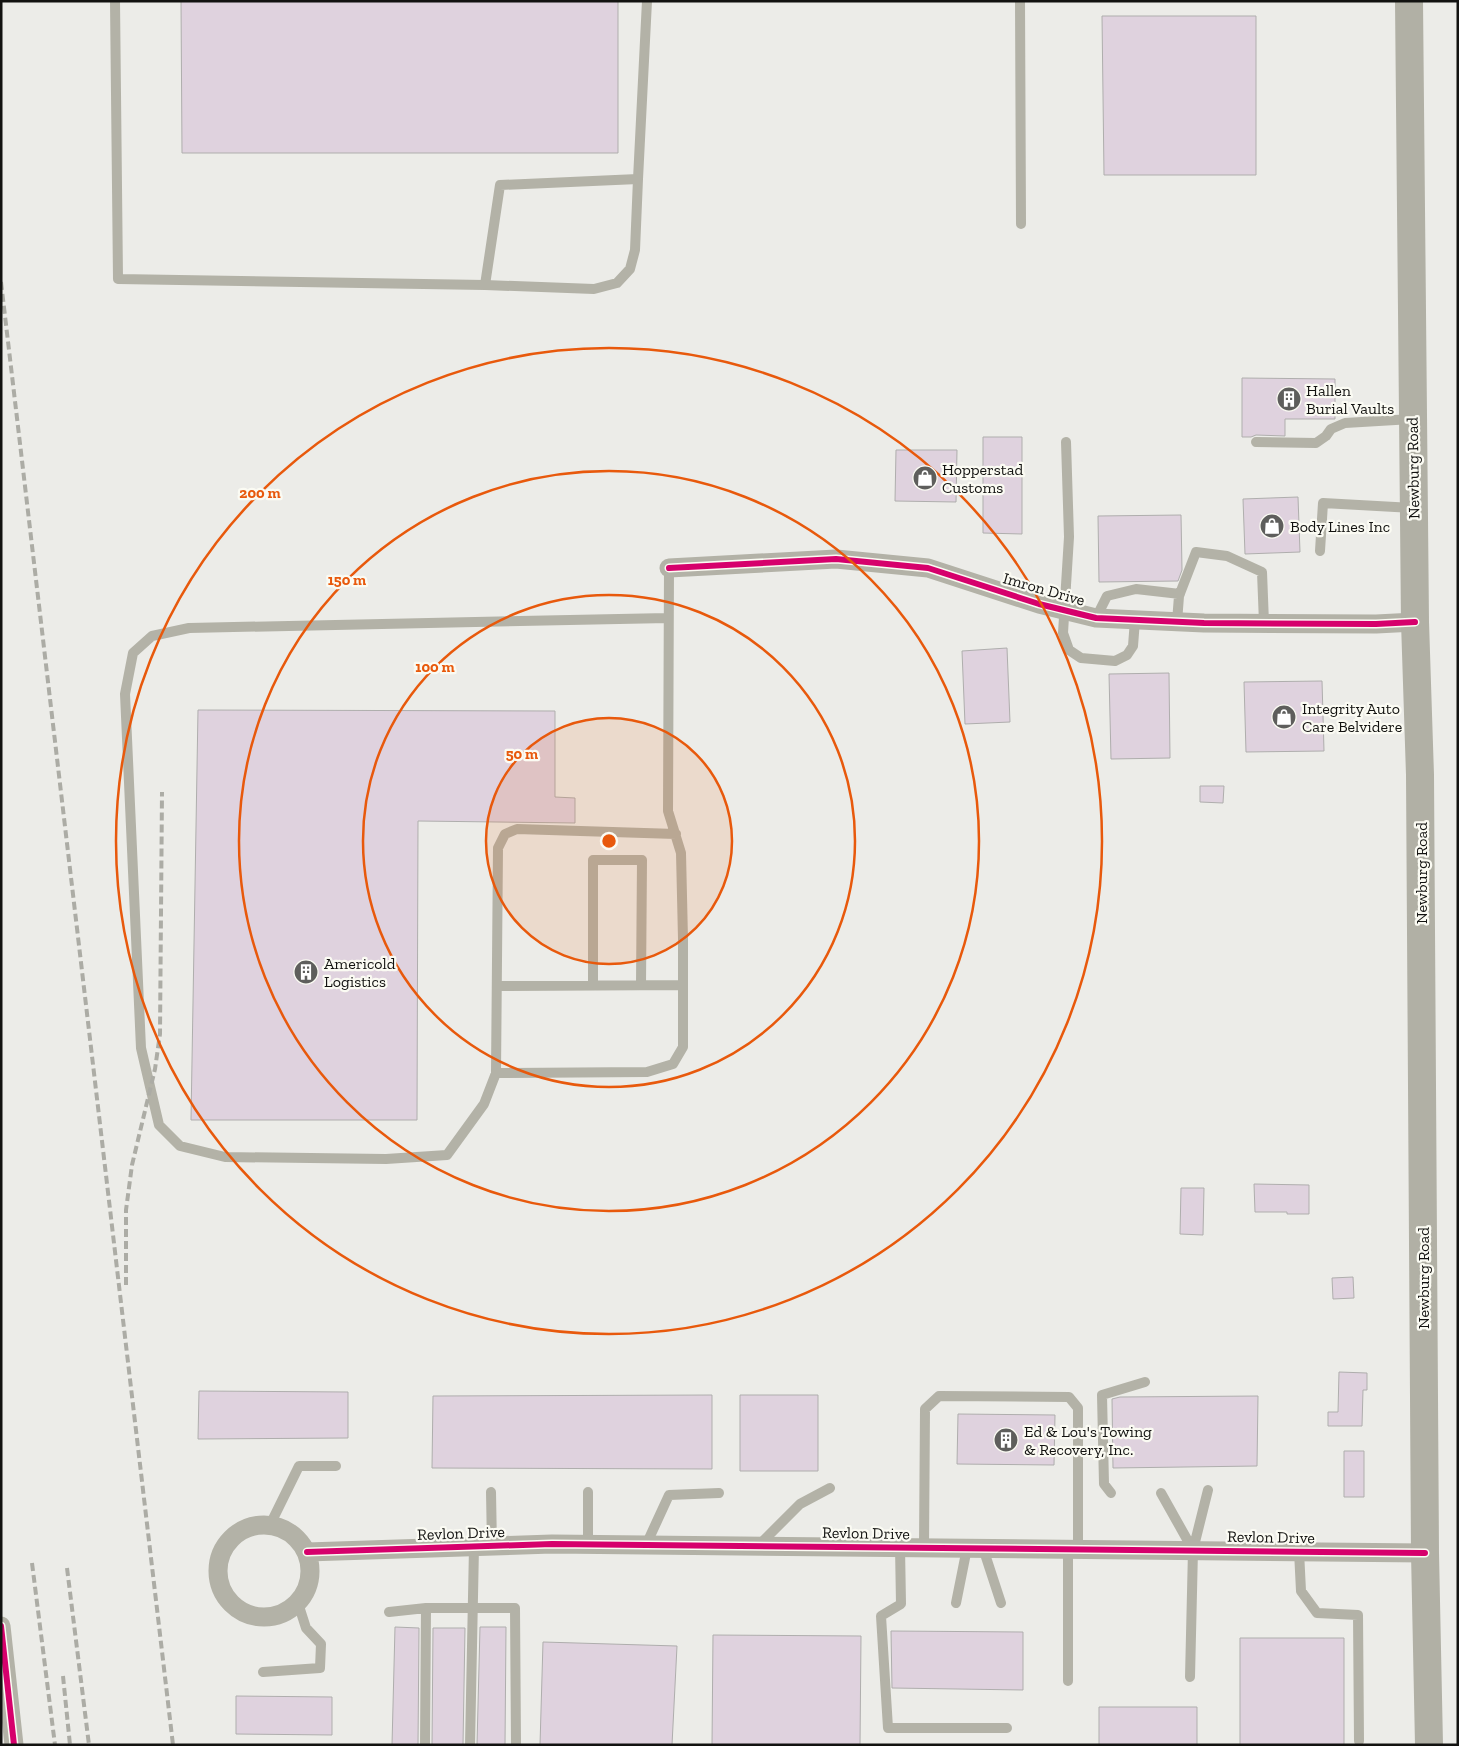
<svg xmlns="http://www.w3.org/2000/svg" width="1459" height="1746" font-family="'Zilla Slab',serif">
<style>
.building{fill:#dfd2de;stroke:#afaead}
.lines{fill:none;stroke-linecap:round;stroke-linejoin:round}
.service{stroke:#b3b2a7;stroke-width:10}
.minor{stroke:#b3b2a7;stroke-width:19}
.secondary{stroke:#b1b0a5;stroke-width:28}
.rail{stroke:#acaca5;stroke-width:4;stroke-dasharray:8 4;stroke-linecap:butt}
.cycleway-casing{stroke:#fbfbf3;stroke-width:9}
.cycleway{stroke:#d6006c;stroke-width:6}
.ring{fill:none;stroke:#e8590c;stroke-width:2.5}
.labels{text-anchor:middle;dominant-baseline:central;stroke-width:4.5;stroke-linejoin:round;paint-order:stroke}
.poi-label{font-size:16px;fill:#121210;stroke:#fbfbf3;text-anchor:start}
.street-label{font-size:16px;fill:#121210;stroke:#fbfbf3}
.centre{fill:#e8590c;stroke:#fbfbf3;stroke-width:2.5}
.ring-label{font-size:15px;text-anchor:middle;font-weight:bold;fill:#e8590c;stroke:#fbfbf3;stroke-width:4.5;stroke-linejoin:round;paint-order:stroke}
</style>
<rect width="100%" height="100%" fill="#ecece8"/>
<!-- building -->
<path class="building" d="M181,1h437v152h-436z
M1102,16h154v159h-152z
M1242,378l93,1v40h-50v17l-29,-1 -5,2h-9z
M983,437h39v97l-39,-1z
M896,450h61l-1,52 -61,-1z
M1298,497l2,55 -55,2 -2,-55z
M1181,515l1,55 -4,11 -79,1 -1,-66z
M1007,648l3,74 -45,2 -3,-73z
M1169,673l1,85 -59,1 -2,-85z
M1322,681l2,70 -78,1 -2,-70z
M198,710l357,1v86l20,1v25l-157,-2 -1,299h-226z
M1200,786h24l-1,17 -23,-1z
M1254,1184l55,1v29h-22v-2h-32z
M1181,1188h23l-1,47 -23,-1z
M1353,1277l1,21 -21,1 -1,-21z
M1339,1372l28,1v17h-4l-1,36h-34v-14h10z
M199,1391l149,1v46l-150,1z
M712,1395v74l-280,-1 1,-72z
M740,1395h78v76h-78z
M1258,1396l-1,70 -144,2 -1,-69 8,-2z
M958,1414l97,1 -1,50 -97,-1z
M1344,1451h20v46h-20z
M395,1627l24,1 -1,117h-26z
M480,1627h26l-1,118h-28z
M433,1628h32l-2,117h-31z
M891,1631l132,1v58l-131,-2z
M713,1635l148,1 -1,109h-148z
M1240,1638h104v107h-104z
M543,1642l134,4 -5,99h-132z
M236,1696l96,1v38l-96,-1z
M1099,1707h98v38h-98z"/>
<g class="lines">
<!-- service -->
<path class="service" d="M115,1l3,278 367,6 15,-100 138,-6 9,-178
M1020,1l1,223
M485,285l109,4 23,-6 13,-14 5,-19 3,-71
M1066,442l3,95 -6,96 6,17 12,8 34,3 12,-6 6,-9 2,-26
M1256,442l60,1 10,-7 5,-7 14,-6 67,-4
M1320,551l3,-48 90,5
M669,568l-1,243 13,42 2,86v108l-10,17 -26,8 -151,1 2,-225 7,-14 12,-5 159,5
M1096,618l11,-22 29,-7 44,5
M1177,622l2,-26 17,-44 31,4 35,16 2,51
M593,985v-125h49l-1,125
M497,986l186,-1
M496,1073l-12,31 -37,51 -61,4 -161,-2 -45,-11 -21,-21 -18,-77 -16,-354 8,-41 19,-17 37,-8 479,-10
M491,1492l1,54
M1111,1493l-7,-9 -2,-89 43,-13
M1161,1493l32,57
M270,1525l29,-59h37
M588,1544v-52
M646,1545l23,-50 50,-2
M758,1546l42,-42 30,-16
M900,1547l1,57 -20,12 7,112h119
M924,1547l1,-138 14,-13 130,1 9,11v141
M983,1548l18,55
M1299,1551l2,40 16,22 41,2 1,126
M956,1603l11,-55
M389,1612l37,-4
M263,1672l57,-4 1,-24 -15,-16 -8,-25
M1190,1677l3,-127 15,-60
M1068,1681v-132
M425,1745l1,-137h89l1,137
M470,1745l4,-198"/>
<!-- minor -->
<path class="minor" d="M669,568l167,-9 92,9 111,36 57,14 108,5 172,1 39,-2
M218 1571a46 46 0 1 1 92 0a46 46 0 1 1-92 0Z
M307,1552l245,-8 873,9
M1,1626l13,119"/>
<!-- secondary -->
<path class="secondary" d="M1409,1l6,621 5,153 5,778 4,192"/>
<!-- rail -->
<path class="rail" d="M1,282l172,1463
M126,1285v-75l6,-45 23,-96 5,-35 2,-242
M32,1563l23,182
M67,1568l22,177
M63,1676l7,69"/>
<defs>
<path id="cycleway" d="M669,568l167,-9 92,9 111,36 57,14 108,5 172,1 39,-2
M307,1552l245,-8 873,9
M1,1626l13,119"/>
</defs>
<!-- cycleway casing -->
<use href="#cycleway" class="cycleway-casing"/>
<!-- cycleway -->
<use href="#cycleway" class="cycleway"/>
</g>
<!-- distance rings -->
<circle cx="609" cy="841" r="123" fill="#e8590c" fill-opacity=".12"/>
<g class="ring">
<circle cx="609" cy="841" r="123"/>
<circle cx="609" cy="841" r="246"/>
<circle cx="609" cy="841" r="370"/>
<circle cx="609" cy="841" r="493"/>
</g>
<!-- icons -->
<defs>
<symbol id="building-disc" viewBox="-11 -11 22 22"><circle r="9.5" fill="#5e5e5c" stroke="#fbfbf3"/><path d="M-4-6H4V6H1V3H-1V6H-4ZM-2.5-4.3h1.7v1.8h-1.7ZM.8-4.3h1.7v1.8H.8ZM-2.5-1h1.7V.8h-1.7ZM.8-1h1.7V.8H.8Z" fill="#fff"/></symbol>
<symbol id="shop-disc" viewBox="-11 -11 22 22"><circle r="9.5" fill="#5e5e5c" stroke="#fbfbf3"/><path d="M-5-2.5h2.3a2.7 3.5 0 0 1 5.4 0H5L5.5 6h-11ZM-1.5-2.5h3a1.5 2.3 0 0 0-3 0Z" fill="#fff"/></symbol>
</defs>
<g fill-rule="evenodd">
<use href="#building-disc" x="1275" y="385" width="28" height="28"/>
<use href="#shop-disc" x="911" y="464" width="28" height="28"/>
<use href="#shop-disc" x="1258" y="512" width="28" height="28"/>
<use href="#shop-disc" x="1270" y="703" width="28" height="28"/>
<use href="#building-disc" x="292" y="958" width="28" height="28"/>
<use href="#building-disc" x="992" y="1426" width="28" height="28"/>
</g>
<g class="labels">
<!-- poi labels -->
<g class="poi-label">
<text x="1306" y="390">Hallen<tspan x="1306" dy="18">Burial Vaults</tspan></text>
<text x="942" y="469">Hopperstad<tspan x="942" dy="18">Customs</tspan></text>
<text x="1290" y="526">Body Lines Inc</text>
<text x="1302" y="708">Integrity Auto<tspan x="1302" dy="18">Care Belvidere</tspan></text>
<text x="324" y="963">Americold<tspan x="324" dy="18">Logistics</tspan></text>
<text x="1024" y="1431">Ed &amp; Lou's Towing<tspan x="1024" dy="18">&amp; Recovery, Inc.</tspan></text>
</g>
<!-- street labels -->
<g class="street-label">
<text transform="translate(1413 468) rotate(-91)">Newburg Road</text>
<text transform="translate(1044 589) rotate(16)">Imron Drive</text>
<text transform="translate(1421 873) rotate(-90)">Newburg Road</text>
<text transform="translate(1423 1278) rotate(-90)">Newburg Road</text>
<text transform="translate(461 1533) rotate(-2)">Revlon Drive</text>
<text transform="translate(866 1533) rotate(1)">Revlon Drive</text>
<text transform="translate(1271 1537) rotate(1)">Revlon Drive</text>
</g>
</g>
<circle cx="609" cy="841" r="8" class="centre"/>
<g class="ring-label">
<text x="260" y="498">200 m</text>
<text x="347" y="585">150 m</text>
<text x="435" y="672">100 m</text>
<text x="522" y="759">50 m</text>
</g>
<!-- border -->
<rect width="1459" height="1746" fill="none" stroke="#121210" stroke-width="5"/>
</svg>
